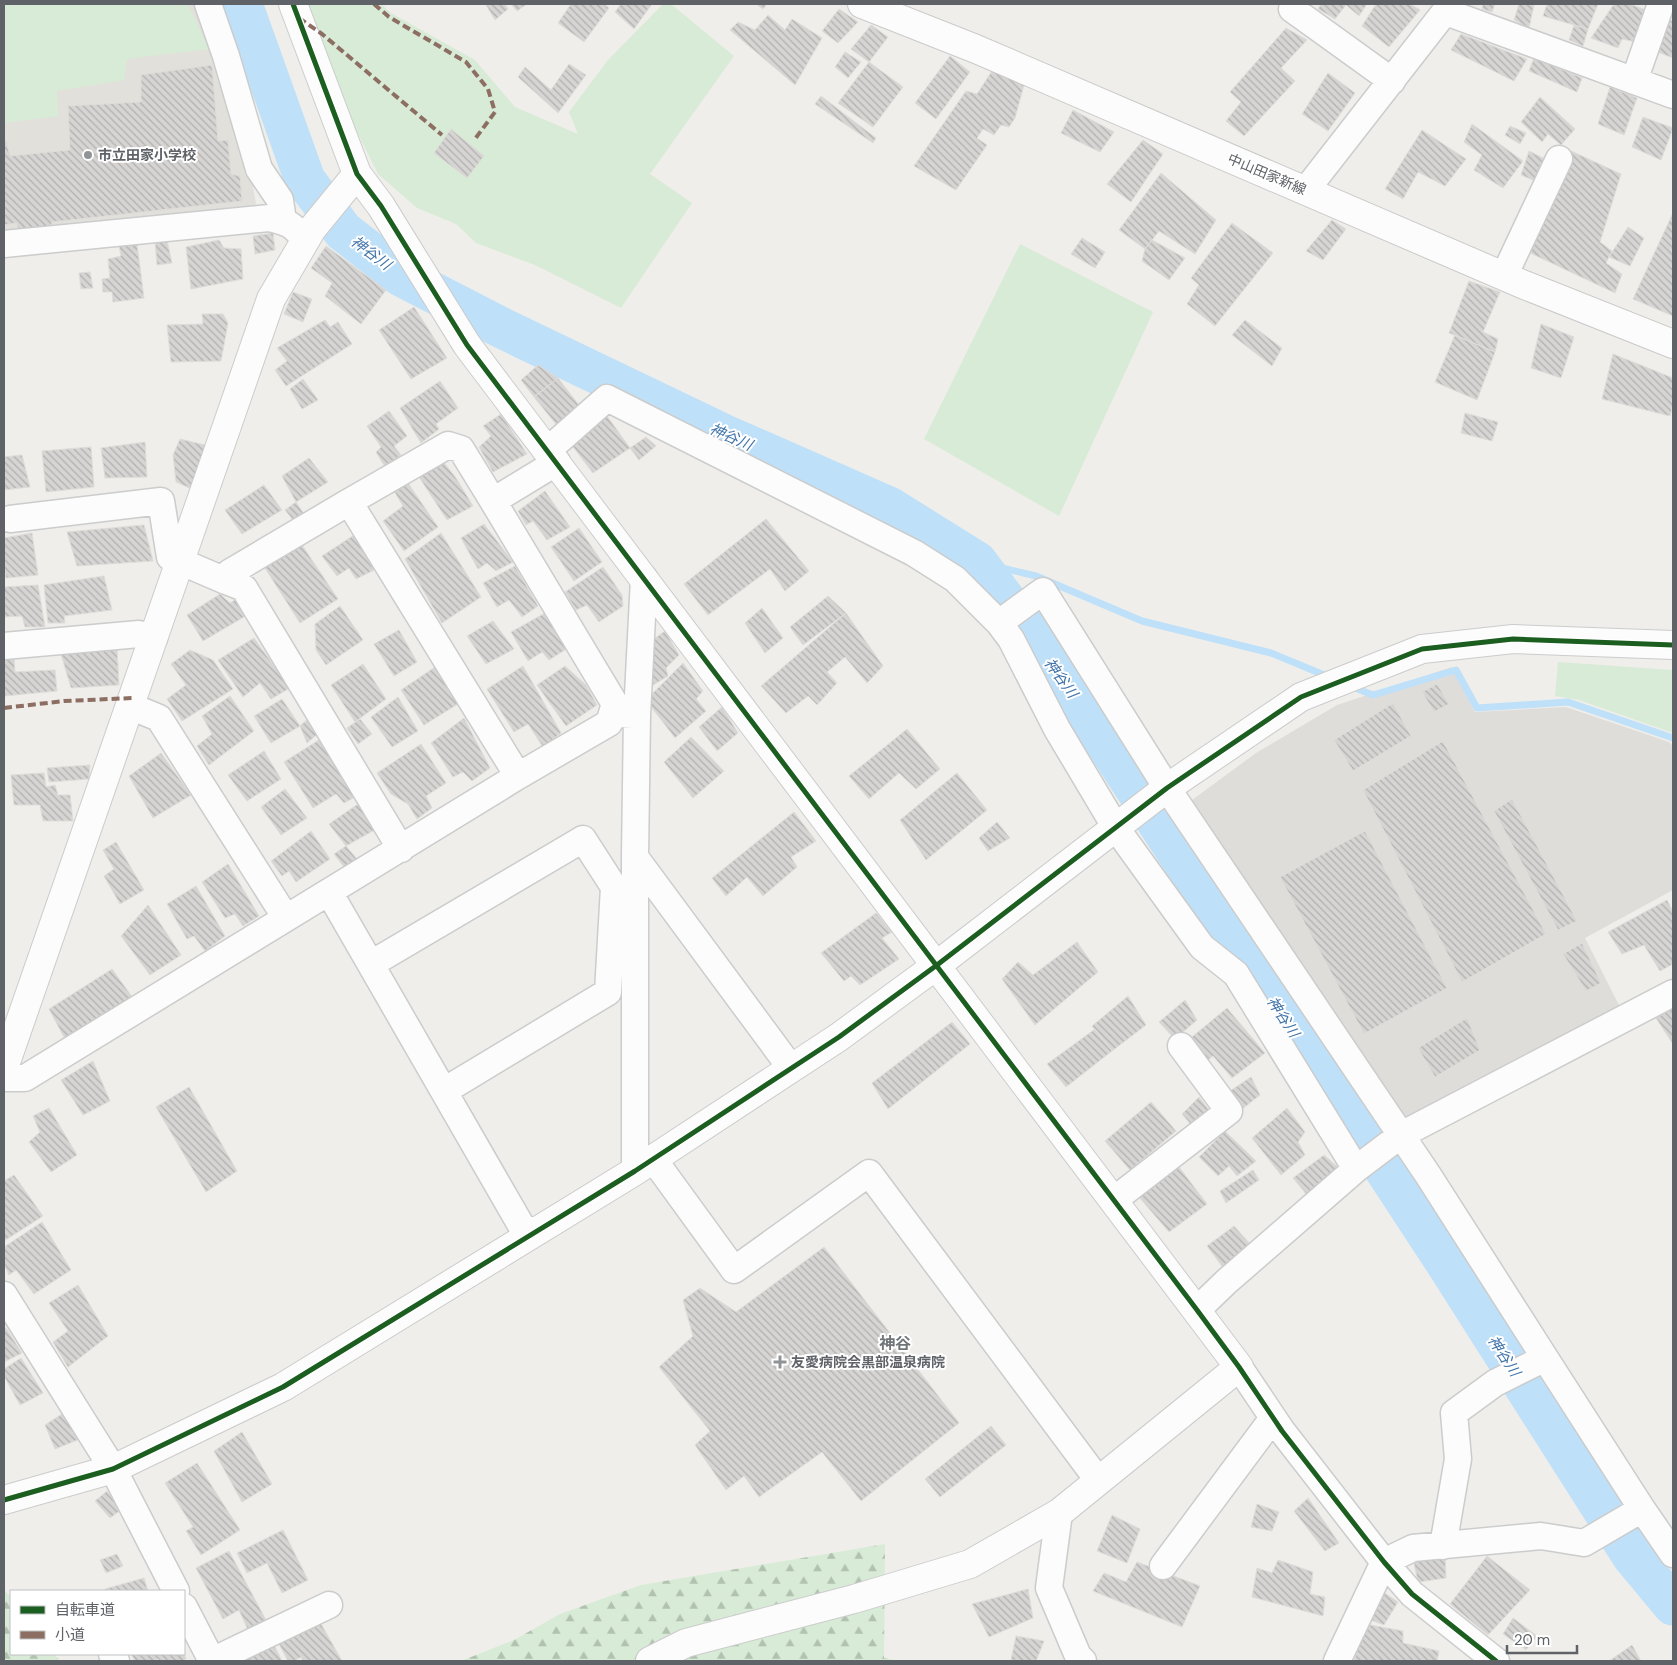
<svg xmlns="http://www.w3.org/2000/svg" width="1677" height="1665" font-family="'DM Sans','Noto Sans JP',sans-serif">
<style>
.industrial{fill:#dfddda}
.education{fill:#e2e0da}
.green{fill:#d8ebd6}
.forest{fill:url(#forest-firs)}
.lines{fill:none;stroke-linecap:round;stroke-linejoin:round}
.stream{stroke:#bfe0f9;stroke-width:7}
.river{stroke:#bfe0f9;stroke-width:41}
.building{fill:url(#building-back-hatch);stroke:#deddd9}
.minor-casing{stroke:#cbcccc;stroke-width:29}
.tertiary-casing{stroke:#cbcccc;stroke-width:30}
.secondary-casing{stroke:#cacacb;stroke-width:30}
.minor{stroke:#fdfcfc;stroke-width:26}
.tertiary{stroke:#fdfcfc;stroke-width:28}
.secondary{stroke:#fdfcfc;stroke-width:28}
.quiet{stroke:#8d6e63;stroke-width:4;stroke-dasharray:8 4;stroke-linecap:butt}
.cycleway-casing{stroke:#fff;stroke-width:8}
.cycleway{stroke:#1b5e20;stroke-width:5}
.poi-dot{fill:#919496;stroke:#fff;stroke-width:2}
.labels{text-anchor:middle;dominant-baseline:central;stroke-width:4;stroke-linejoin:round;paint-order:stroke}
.poi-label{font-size:14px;font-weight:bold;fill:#5f6368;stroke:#fff;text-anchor:start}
.street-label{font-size:14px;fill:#5f6368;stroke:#fff}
.water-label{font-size:15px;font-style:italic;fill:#4174aa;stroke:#fff}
.quarter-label{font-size:16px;font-weight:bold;fill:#70757a;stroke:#fff}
</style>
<defs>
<pattern id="forest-firs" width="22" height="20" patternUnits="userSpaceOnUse" patternTransform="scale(1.25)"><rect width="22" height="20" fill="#d8ebd6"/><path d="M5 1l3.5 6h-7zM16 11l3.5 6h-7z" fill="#b2c2b1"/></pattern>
<pattern id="building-back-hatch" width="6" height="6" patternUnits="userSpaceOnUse" patternTransform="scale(1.25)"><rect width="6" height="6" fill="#d6d5d3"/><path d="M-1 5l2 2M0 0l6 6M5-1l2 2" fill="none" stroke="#b1b0af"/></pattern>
</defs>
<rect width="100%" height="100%" fill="#efeeea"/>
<!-- industrial -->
<path class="industrial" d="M1452,667l23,45 91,-5 103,35 4,4v144l-88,48 37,73 -219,115 -211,-326 64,-47 81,-48z"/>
<!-- education -->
<path class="education" d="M4,4h194l47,132 12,75 -253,26z"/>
<!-- green -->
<path class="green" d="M4,4h184l21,45 -82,10 -3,21 -67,11 1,25 -54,7z
M307,4h74l10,9 84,47 40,47 63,27 -9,-22 39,-52 55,-56h8l63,52 -84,118 42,29 -71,105 -86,-43 -59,-22 -20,-19 -39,-16 -39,-34 -59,-118z
M1020,244l133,68 -94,204 -135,-77z
M1558,662l115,8v63l-94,-33 -24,-4z"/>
<!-- forest -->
<path class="forest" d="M885,1544l-1,114 14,3h-437l53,-21 46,-26 81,-29z
M4,1589l7,9v56h43l6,7h-56z"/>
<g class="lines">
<!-- stream -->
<path class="stream" d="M977,562l59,14 106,45 129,32 58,24
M1350,686l23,9 83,-25 21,38 91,-6 105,36"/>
<!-- river -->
<path class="river" d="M242,4l63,176 38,51 58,45 103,53 221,106 164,72 88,55 41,55 62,87 368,562 185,291 40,48"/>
</g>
<!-- building -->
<path class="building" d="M488,4h17l3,5 -13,11 -9,-15z
M511,4h16l-10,7z
M571,4h33l5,4 -25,34 -26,-19z
M621,4h31l-18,25 -19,-17z
M756,4h11l-4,5z
M1321,4h46l-8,12 -13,-11 -11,14 -17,-10z
M1376,4h34l10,6 -31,37 -27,-21z
M1483,4h12l-3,8 -10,-3z
M1519,4l15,1 -5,23 -15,-8z
M1547,4h51l-10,25 -45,-13z
M1614,4h15l20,7 -13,31 -14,-3 -4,9 -27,-10z
M839,9l19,13 -20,21 -16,-12z
M768,15l17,15 7,-11 30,19 -27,47 -65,-55 8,-8 17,8z
M1667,19l6,2v37l-18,-7z
M871,25l17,12 -19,25 -18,-13z
M1574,25l14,4 -5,17 -14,-6z
M1286,28l21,12 -26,28 14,13 -51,55 -18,-15 15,-19 -11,-10z
M1461,34l66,25 -13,22 -63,-31z
M845,52l16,10 -13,16 -13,-11z
M950,56l20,16 -34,47 -21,-16z
M1534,58l48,20 -5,14 -48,-21z
M869,62l34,25 -30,40 -35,-24z
M569,64l17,11 -28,38 -40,-36 7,-10 26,23z
M212,65l6,76 10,-1 3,34 9,2 2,25 -190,21 -1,6 -33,5 -1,-10 -13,2v-83l2,-1 4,15 60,-6 -2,-44 73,-4v-27z
M992,71l32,14 -9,33 -6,9 -8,-2 -7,10 -11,-6 -6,9 10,7 -31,45 -42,-24 52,-75 11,3z
M1328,73l27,20 -27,38 -26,-17z
M1610,87l27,11 -13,37 -26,-11z
M821,96l55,42 -3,5 -58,-39z
M1540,97l35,32 -14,16 -13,-11 -6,8 -21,-20z
M1073,110l41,22 -14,20 -39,-19z
M1643,117l30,11 -12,32 -29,-13z
M1472,124l51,37 -20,27 -29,-18 8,-15 -18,-13z
M1510,126l16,7 -6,11 -15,-9z
M451,129l33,27 -17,22 -33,-25z
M1422,130l44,29 -21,27 -27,-14 -15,27 -18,-10z
M1143,140l20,14 -32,48 -24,-18z
M1529,151l16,8 -10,22 -14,-6z
M1571,151l50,23 -21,68 12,9 -6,12 16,11 -7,19 -89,-42z
M1161,173l55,47 -21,34 -36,-23 -14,18 -26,-19z
M1673,213v103l-40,-17z
M1332,220l14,9 -23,31 -17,-9z
M1232,223l41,30 -58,73 -28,-22 12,-19 -8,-7z
M1628,227l16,11 -14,28 -21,-9z
M273,233l2,17 -20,4 -2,-18z
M1082,238l23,14 -10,16 -24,-14z
M167,240l5,23 -15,2 -2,-24z
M219,240l5,8 17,1 2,30 -52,10 -5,-42z
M1152,240l33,18 -16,22 -27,-19 3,-12z
M137,244l7,54 -31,4 -1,-10h-9l-1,-13 8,-1 -2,-19 13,-3 -2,-10z
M326,246l60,44 -25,34 -36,-28 7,-13 -21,-15z
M90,272l3,16 -12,1 -2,-16z
M1469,281l31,11 -17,40 15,7 -3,13 -46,-19z
M293,292l19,7 -9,23 -19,-8z
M414,307l33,51 -36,21 -32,-49z
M202,314h21l5,9 -7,38 -50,1 -4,-37 36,-1z
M325,320l5,7 8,-5 14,22 -66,42 -11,-16 12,-9 -10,-13z
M1245,320l37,28 -10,18 -40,-31z
M1541,324l33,13 -13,41 -30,-10z
M1455,335l40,17 -18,48 -42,-18z
M1613,354l60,24v26l-3,12 -68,-17z
M538,365l20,13 -24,19 -13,-17z
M558,378l24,31 -23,19 -25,-31z
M303,379l15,21 -16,9 -12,-20z
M440,381l18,27 -22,16 3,5 -18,14 -21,-35z
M389,411l18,25 -13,10 7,9 -16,12 -9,-15 5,-5 -14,-21z
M1465,413l33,9 -6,19 -31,-8z
M501,414l26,40 -34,18 -14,-25 12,-11 -8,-10z
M607,416l23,32 -37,25 -23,-30z
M646,437l10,9 -17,14 -9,-12z
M180,439l29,7 -15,44 -18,-8 -3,-27z
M145,442l2,35 -42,1 -4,-30z
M91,447l3,40 -48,5 -4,-41z
M22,455l8,32 -26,3v-33z
M309,458l19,24 -32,20 -14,-26z
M442,460l14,18 17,28 -26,14 -28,-43z
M408,483l30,44 -34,24 -21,-30 20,-15 -9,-15z
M264,485l18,25 -40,24 -17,-24z
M545,491l25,36 -23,13 -14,-19 -7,4 -8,-14z
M296,502l8,12 -11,6 -8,-10z
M766,519l43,52 -24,20 -15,-22 -62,46 -24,-31z
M484,524l29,38 -17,9 -9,-8 -9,6 -17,-31z
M144,525l9,36 -76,5 -10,-34z
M579,528l23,34 -28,19 -23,-34z
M32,533l6,42 -32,3 -2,-13v-27z
M441,533l40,64 -39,26 -37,-64z
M354,535l20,35 -18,9 -7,-11 -12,8 -15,-20z
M302,545l36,54 -38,24 -35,-55z
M515,566l23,40 -16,11 -13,-17 -12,7 -14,-24z
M603,567l19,28 1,11 -24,16 -12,-17 -11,5 -11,-18z
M104,576l8,34 -48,6 1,7h-17l-4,-38z
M38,585l7,42h-20l-3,-11 -18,1v-30z
M220,594l10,9 8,-5 11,16 -46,27 -16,-26z
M828,596l18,17 -43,32 -13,-18z
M340,606l23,34 -37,25 -10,-15 -1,-26z
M762,608l21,30 -18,15 -20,-30z
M545,613l23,35 -19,12 -7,-8 -14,9 -17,-29z
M846,613l37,53 -16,17 -22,-26 -18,15 10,11 -20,22 -9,-9 -22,17 -25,-27z
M493,621l21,28 -28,15 -19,-28z
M399,630l18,32 -23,14 -20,-32z
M665,631l14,24 -13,13 2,8 -15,9 -3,-43z
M254,638l36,50 -19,11 -11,-16 -17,14 -25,-37z
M117,647l2,38 -48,3 -10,-34z
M190,650l23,10 20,29 -51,32 -15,-22 19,-14 -15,-21z
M14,657l1,15 40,-2 2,21 -53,5v-38z
M683,663l20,28 -7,8 10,12 -31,27 -29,-38z
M363,664l23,35 -31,23 -24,-37z
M523,666l38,67 -18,14 -15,-23 -14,8 -27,-43z
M565,666l21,19 11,20 -31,21 -29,-41z
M435,667l23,37 -34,21 -23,-35z
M1437,684l12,20 -15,8 -12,-20z
M230,696l24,35 -45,34 -12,-19 15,-12 -10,-18z
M398,697l20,34 -26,16 -21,-30z
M282,699l18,27 -29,17 -17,-27z
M1393,703l18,33 -58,35 -19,-31z
M722,707l16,26 -21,18 -18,-24z
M309,718l11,14 -13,11 -7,-17z
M464,718l26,50 -18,13 -9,-9 -10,5 -22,-34z
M360,719l12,15 -14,10 -11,-16z
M907,729l33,40 -24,20 -17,-16 -30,26 -20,-23z
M691,737l33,34 -31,27 -29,-36z
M322,738l35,58 -13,7 -8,-9 -23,14 -29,-46z
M1443,741l103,193 -84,48 -99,-192z
M421,744l25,39 -20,13 6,12 -15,11 -9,-15 -17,-10 -14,-21z
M264,751l17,28 -34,22 -19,-26z
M161,753l30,42 -38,23 -24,-42z
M90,765l-1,14 -40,3 -2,-14z
M44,773l2,14 9,-2 3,10h12l3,26h-30l-3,-16h-26l-3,-30z
M957,773l30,37 -61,50 -26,-40z
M285,789l22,29 -26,17 -20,-28z
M1512,799l65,122 -19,9 -64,-119z
M361,802l17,26 -32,18 -17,-22z
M794,812l22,29 -25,16 6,10 -34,29 -16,-19 -21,19 -14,-18z
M997,822l13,16 -22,13 -9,-13z
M311,831l19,28 -34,23 -7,-11 -7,5 -11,-15z
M1365,831l82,157 -83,46 -84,-157z
M116,842l28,48 -24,14 -16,-28 10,-7 -11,-19z
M346,846l11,13 -13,8 -10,-13z
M228,864l31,52 -16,10 -8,-12 -10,4 -23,-36z
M196,886l29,50 -20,15 -11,-15 -7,3 -20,-35z
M1667,900l6,12v52l-13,7 -16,-26 -22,9 -14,-22z
M148,905l33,50 -31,20 -29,-39z
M876,913l16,19 -10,6 17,21 -39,26 -9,-9 -7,5 -23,-28z
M1077,942l21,30 -63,53 -33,-46 16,-17 15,13z
M1582,943l19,40 -15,8 -23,-37z
M112,969l21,29 -67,43 -17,-32z
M1128,996l18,29 -34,26 -20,-25z
M1185,1000l12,20 -22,19 -16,-17z
M1227,1008l38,45 -33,25 -19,-22 -10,8 -16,-23z
M1673,1008v36l-17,-26z
M1467,1018l13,32 -45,27 -17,-29z
M952,1022l18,22 -82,65 -16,-26z
M1095,1029l17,22 -46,36 -19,-23z
M93,1061l17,40 -27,14 -22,-35z
M1251,1077l9,18 -19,15 -11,-19z
M189,1087l48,84 -31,21 -50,-85z
M1199,1097l13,17 -19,13 -11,-13z
M1151,1102l25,29 -46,39 -25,-29z
M49,1108l28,47 -26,17 -22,-30 11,-10 -7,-16z
M1287,1108l18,24 -7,10 7,13 -24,20 -29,-37z
M1225,1131l31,30 -19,15 -8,-10 -11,10 -19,-19z
M1324,1155l15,13 -32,27 -14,-17z
M1176,1163l31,41 -38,28 -30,-35z
M1253,1170l6,10 -33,23 -6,-12z
M14,1175l29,41 -39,25v-60z
M42,1222l29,48 -37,24 -18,-24 -7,5 -5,-11v-17z
M1234,1226l17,19 -26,25 -18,-24z
M824,1247l135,176 -98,78 -39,-49 -63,45 -15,-21 -18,14 -31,-45 15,-14 -51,-64 34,-31 -10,-36 17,-12 36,24z
M78,1285l30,51 -40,31 -15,-25 15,-11 -19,-28z
M6,1328l16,25 -18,9v-33z
M21,1358l22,35 -23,12 -16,-29v-7z
M62,1414l18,25 -25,10 -10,-24z
M991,1426l15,19 -66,52 -15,-18z
M242,1432l30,52 -30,18 -28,-51z
M197,1463l43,67 -39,25 -15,-24 7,-4 -28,-44z
M107,1491l14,19 -11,8 -15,-17z
M1308,1498l31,45 -14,8 -31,-40z
M1257,1504l22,8 -7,19 -21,-4z
M1112,1515l28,14 -13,34 -30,-12z
M283,1530l25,50 -26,13 -15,-30 -20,10 -10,-20z
M229,1551l37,69 -18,10 -9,-20 -16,9 -27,-51z
M1445,1553l1,25 -28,4 -5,-23z
M117,1554l6,12 -17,7 -6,-13z
M1487,1556l43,34 -42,45 -38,-31z
M1278,1560l35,12 -3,22 15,3 -2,19 -71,-19 5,-29 15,5z
M1137,1562l63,24 -18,41 -89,-36 11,-18 22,9z
M144,1578l4,13h-43v-2z
M1028,1589l5,29 -44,19 -17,-33z
M1379,1589l19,13 -14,23 -16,-6z
M1513,1618l24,18 -11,14 -23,-16z
M320,1622l22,39h-39l-2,-4 -7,4h-6l-9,-17z
M1365,1624l38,7v12l36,8 -2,10h-83z
M1016,1636l28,5 -8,20 -25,-1z
M274,1645l8,16h-34l-2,-2z
M1632,1645l9,16h-32z
M131,1654h53l2,5 -5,2h-22l-1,-2 -5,2h-18z"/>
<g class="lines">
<defs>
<path id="minor" d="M208,4l18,52 33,113 21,31 3,21
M1296,4l-4,5 100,72
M1446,12l227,83
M1634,81l27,-77
M1306,190l145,-186
M4,244l265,-26c18,4 24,6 36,22
M1504,276l55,-117
M548,450l59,-52 307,155 41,26 44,44 44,-32 124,197 261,387 117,183 -50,25 -41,30 4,46 -15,87
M493,501l-32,-52 -13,-4 -99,57 169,274
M349,502l-120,71 -3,8 18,7 157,261
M10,519l151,-18 9,56 56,24
M999,623l12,16 46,90 59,99 86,119 34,27 120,195
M4,646l135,-12 15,4
M130,706l29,12 127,200
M620,714l17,1 7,-137
M637,715l-2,142 156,211
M635,857v314
M329,892l193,335 14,5
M371,964l212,-125 31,48 -6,105 -164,99
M4,1078h21l493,-302 91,-53 6,-19 -122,-203 64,-39
M654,1160l80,110 135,-97 229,307
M1114,1200l115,-89 -48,-65
M4,1295l109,174 63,122
M1197,1310l29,-28 130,-113 45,-34 272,-142
M1545,1358l97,151
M1239,1367l43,64 102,131 28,32 84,67
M1059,1513l-10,75 29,68 5,5
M1163,1566l110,-148
M184,1607l28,54
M112,1654l4,7
M212,1661l117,-56
M1337,1661l47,-99 29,-14 128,-12 43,7 58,-34 31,45"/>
<path id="tertiary" d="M293,4l64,170 24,32 86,139 772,1022 -180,146 -89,51 -116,35 -168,44 -36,18
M4,1068l267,-769 41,-70 45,-55
M4,1500l109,-31 170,-82 352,-216 204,-134 98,-72 230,-177 134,-91 121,-48 91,-10 160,6"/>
<path id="secondary" d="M862,4l114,45 546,235 151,60"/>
</defs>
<!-- minor casing -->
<use href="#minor" class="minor-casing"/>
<!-- tertiary casing -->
<use href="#tertiary" class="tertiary-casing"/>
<!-- secondary casing -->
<use href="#secondary" class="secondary-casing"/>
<!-- minor -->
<use href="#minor" class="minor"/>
<!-- tertiary -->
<use href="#tertiary" class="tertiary"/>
<!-- secondary -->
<use href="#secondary" class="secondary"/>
<!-- quiet -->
<path class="quiet" d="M374,4l15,13 77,45 22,27 7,23 -20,27
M299,18l23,16 120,101
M4,708l60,-7 69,-3"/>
<defs>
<path id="cycleway" d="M293,4l64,170 24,32 86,139 730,965 42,57 43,64 102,131 28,32 84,67
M4,1500l109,-31 170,-82 352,-216 204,-134 98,-72 230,-177 134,-91 121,-48 91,-10 160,6"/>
</defs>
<!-- cycleway casing -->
<use href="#cycleway" class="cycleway-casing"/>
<!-- cycleway -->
<use href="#cycleway" class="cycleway"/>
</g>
<!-- markers -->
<g class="poi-dot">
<circle cx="88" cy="155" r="5"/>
<path d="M777.5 1354.5h5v5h5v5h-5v5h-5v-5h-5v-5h5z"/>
</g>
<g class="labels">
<!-- poi labels -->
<g class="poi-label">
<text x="98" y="155">市立田家小学校</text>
<text x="791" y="1362">友愛病院会黒部温泉病院</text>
</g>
<!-- street labels -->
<g class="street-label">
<text transform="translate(1267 174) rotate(23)">中山田家新線</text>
</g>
<!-- water labels -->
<g class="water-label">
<text transform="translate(371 253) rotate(37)">神谷川</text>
<text transform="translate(731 437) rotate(24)">神谷川</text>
<text transform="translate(1061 678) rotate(54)">神谷川</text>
<text transform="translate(1283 1017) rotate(57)">神谷川</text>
<text transform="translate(1504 1356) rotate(57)">神谷川</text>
</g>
<!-- quarter labels -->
<g class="quarter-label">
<text x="895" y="1343">神谷</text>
</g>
</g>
<!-- border -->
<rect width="1677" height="1665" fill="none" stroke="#5f6368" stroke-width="10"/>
<!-- legend -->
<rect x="10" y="1590" width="175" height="65" fill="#ffffff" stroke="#bfc1c3"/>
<rect x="20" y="1606" width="25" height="8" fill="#1b5e20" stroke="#bfc1c3"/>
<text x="55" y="1615" font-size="15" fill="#5f6368">自転車道</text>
<rect x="20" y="1631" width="25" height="8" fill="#8d6e63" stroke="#bfc1c3"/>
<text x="55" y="1640" font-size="15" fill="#5f6368">小道</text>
<!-- scale -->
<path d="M1507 1645v8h70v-8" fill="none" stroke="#5f6368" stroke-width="2.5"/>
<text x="1514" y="1645" font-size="15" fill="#5f6368" stroke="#ffffff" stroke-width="4" paint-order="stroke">20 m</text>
</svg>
